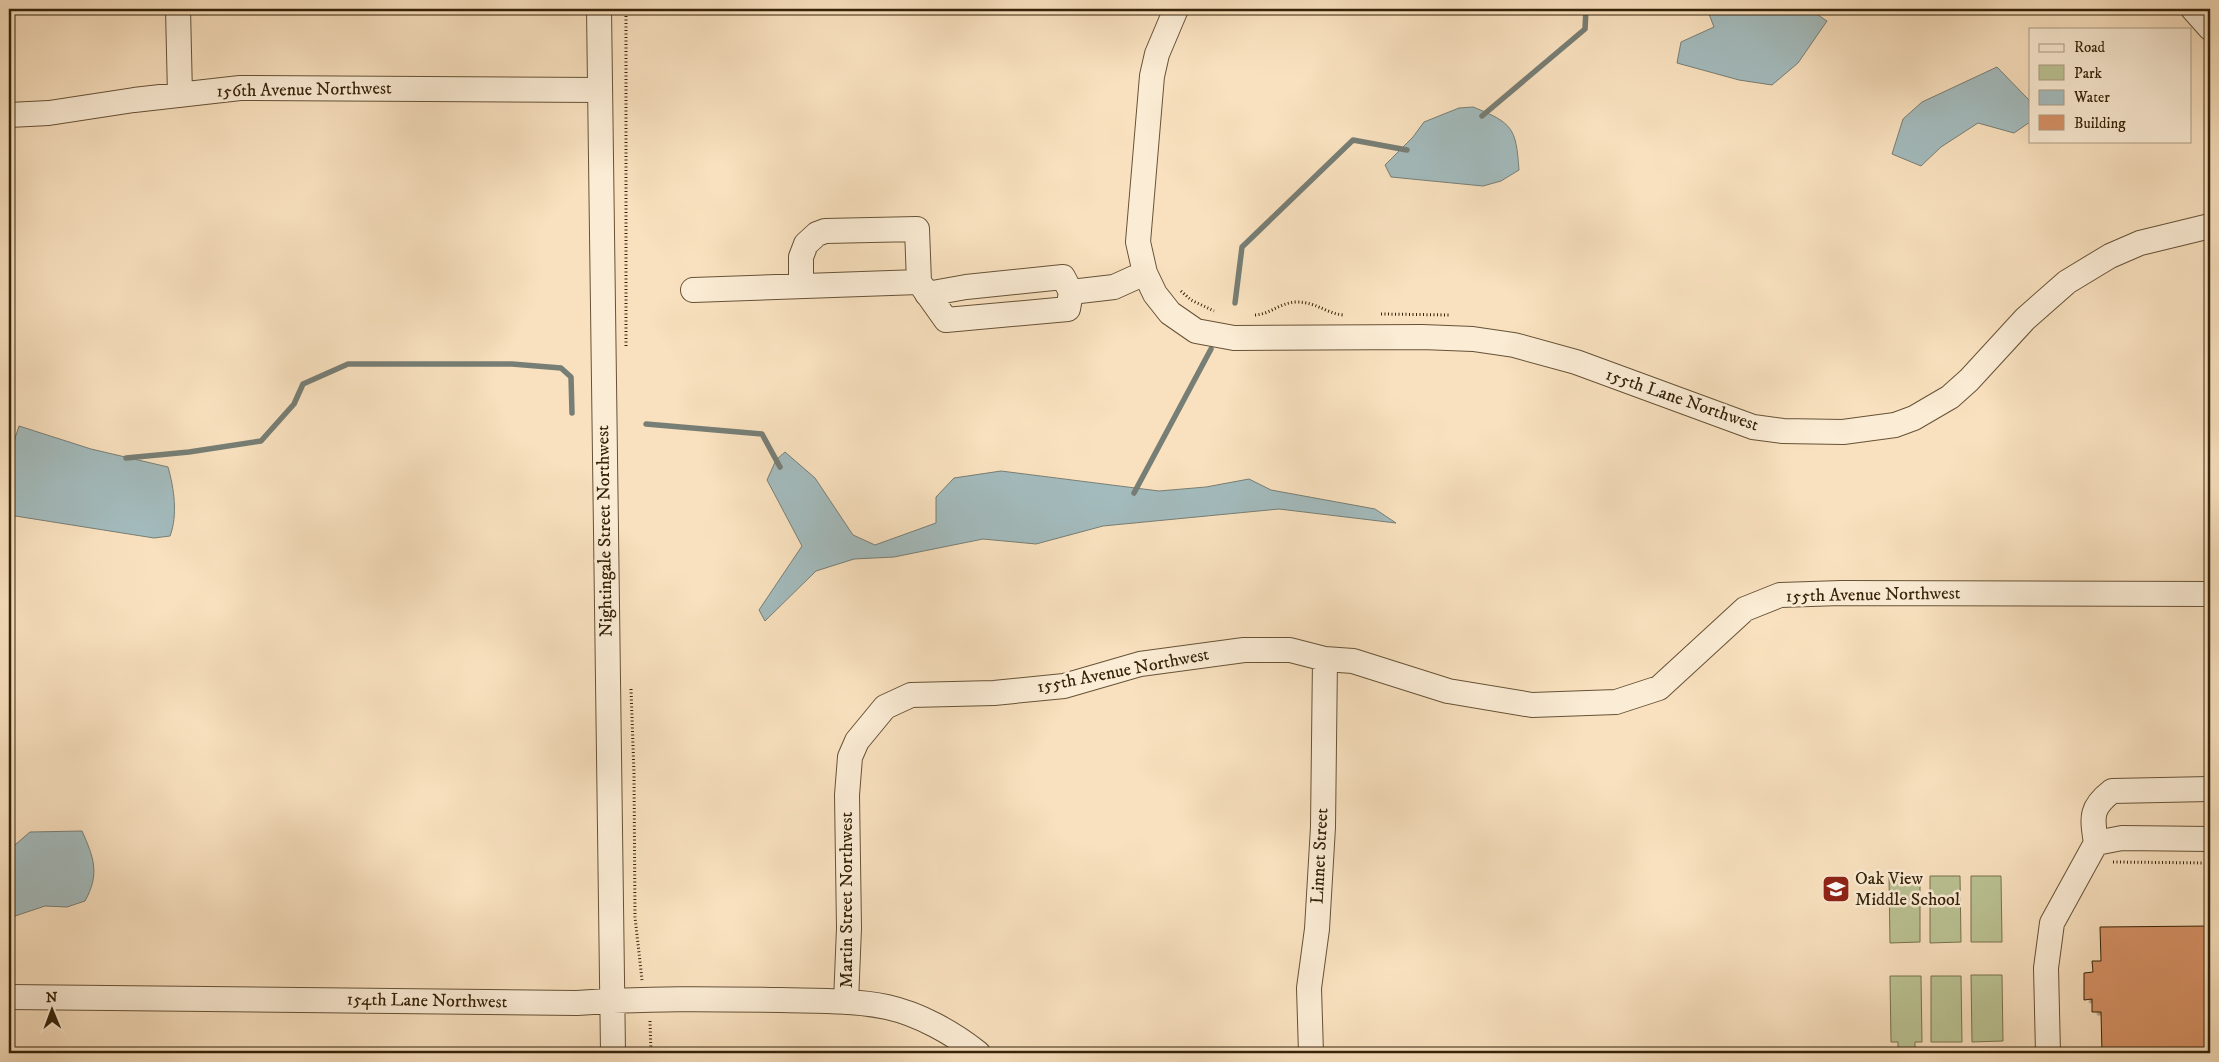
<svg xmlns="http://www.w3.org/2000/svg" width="2219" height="1062" font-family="'IM FELL DW Pica',serif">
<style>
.green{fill:#bbc394;stroke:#78734e}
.water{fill:#a3bbbd;stroke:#777e75}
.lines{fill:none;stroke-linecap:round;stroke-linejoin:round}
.stream{stroke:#777e75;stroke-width:5.5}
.building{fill:#d79266;stroke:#352308;filter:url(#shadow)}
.minor-casing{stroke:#665236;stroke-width:26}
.path{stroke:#352308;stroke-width:3;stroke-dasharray:1 2.5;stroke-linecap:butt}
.minor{stroke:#fbecd5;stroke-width:24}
.labels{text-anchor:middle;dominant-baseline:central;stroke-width:5;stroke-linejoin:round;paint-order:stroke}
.street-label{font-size:18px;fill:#352308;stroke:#fbecd5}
.poi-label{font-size:18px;fill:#352308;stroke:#fbecd5;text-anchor:start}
</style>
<defs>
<filter id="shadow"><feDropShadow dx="5.5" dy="3" stdDeviation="0" flood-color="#0004"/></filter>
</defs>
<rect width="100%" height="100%" fill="#f9e1bf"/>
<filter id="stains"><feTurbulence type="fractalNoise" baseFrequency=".004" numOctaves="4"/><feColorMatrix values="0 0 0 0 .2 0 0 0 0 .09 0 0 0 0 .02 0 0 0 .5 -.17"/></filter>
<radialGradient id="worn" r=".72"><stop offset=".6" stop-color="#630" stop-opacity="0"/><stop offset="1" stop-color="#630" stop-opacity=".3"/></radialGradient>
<!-- green -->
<path class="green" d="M1930,876h30l1,66 -31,1z
M1971,876h30l1,66h-31z
M1889,877h31v65l-30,1z
M1971,975h31l1,66 -31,1z
M1890,976h31l1,66h-7v11h-17v-11h-7z
M1931,976h30l1,66h-31z"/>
<!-- water -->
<path class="water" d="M1707,9h102l18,12 -29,42 -26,22 -33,-5 -62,-17 4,-21 33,-15z
M1997,67l32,33 1,22 -16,11 -36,-10 -37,24 -20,19 -29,-12 11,-35 19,-17z
M1473,107c40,16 43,21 46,63l-18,11 -18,5 -92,-9 -6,-12 28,-28 11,-15 35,-14z
M19,426l72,23 77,18c6,21 10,48 2,69l-16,2 -145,-23c0,-31 -1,-60 10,-89z
M785,452l30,26 38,57 22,10 61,-22v-26l18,-19 47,-7 158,20 47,-4 43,-8 22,11 104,19 21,14 -117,-14 -176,17 -67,18 -53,-5 -89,18 -40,2 -38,12 -51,50 -6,-11 43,-64 -35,-66 9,-20z
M82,831c12,27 18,43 3,70l-18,6 -22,-1 -36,12v-68l21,-18z"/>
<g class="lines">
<!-- stream -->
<path class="stream" d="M1482,116l103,-87 1,-20
M1235,303l7,-56 111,-107 54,10
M646,424l116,10 18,33
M9,448l3,1
M126,458l63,-6 72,-11 33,-37 9,-20 45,-20h164l49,4 10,9 1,36
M1134,493l77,-144"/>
</g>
<!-- building -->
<path class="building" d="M2210,926v127h-108l-1,-41h-9v-13l-8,1v-27l9,-1 -1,-11h9l-1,-34z"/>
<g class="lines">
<defs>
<path id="minor" d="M178,9l2,86
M599,9l14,1044
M1176,9l-19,45 -5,22 -14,166 7,31 10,21 15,19 26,18 38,7 188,-1 51,2 41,6 62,17 177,65 30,4 60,1 52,-7 19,-7 36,-21 19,-17 56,-61 42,-37 43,-26 30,-13 70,-17
M2193,9l17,19
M9,115l40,-2 85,-13 106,-12 360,2
M801,286v-29l5,-13 11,-10 8,-3 92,-2 2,53
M693,290l226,-8 27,38 122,-11 3,-17 43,-5 31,-14
M927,294l39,-7 97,-10 8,15
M2096,843c-4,-26 -6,-35 16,-52l98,-2
M2096,843l26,-5 88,1
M9,997l568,6c68,-5 136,-4 204,-3 35,1 72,0 106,7 32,7 66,26 91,46
M846,1002l3,-74 -2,-133 3,-38 7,-16 28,-34 26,-12 83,-2 70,-7 76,-22 104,-14h46l35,9 28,2 95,30 84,14 84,-3 43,-14 86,-79 35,-14 61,-2 369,1
M1311,1053l-2,-65 8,-59 6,-102 2,-168
M2048,1053l-2,-85 6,-45 44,-80"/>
</defs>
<!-- minor casing -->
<use href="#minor" class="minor-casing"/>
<!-- path -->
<path class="path" d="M626,9v337
M1181,291l10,9 23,11
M1381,314l69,1
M1255,315c16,-1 24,-12 41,-13 21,0 29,11 47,13
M631,689l3,85 1,143 7,63
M2113,862l97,1
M650,1021l1,32"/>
<!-- minor -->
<use href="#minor" class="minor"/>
</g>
<!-- icons -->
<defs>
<symbol id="school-square" viewBox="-11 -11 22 22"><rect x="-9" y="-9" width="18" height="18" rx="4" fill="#8f2418" stroke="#fbecd5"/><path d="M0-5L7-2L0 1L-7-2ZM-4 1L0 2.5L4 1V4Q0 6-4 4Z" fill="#fff"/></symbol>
</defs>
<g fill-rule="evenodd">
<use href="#school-square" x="1820" y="873" width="32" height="32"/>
</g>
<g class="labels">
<!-- street labels -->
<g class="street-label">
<text transform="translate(304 90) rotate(-1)">156th Avenue Northwest</text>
<text transform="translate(1682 400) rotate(19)">155th Lane Northwest</text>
<text transform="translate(605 531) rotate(-91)">Nightingale Street Northwest</text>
<text transform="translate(1873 595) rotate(-1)">155th Avenue Northwest</text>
<text transform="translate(1123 671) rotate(-11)">155th Avenue Northwest</text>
<text transform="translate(1320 856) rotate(-87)">Linnet Street</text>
<text transform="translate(847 900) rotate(-90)">Martin Street Northwest</text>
<text transform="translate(427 1001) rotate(1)">154th Lane Northwest</text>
</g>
<!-- poi labels -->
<g class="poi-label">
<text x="1855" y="879">Oak View<tspan x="1855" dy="21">Middle School</tspan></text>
</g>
</g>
<!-- margin -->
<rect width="2219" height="1062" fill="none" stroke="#f9e1bf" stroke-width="30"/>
<rect x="10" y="10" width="2199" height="1042" fill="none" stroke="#352308" stroke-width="2.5"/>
<rect x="15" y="15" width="2189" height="1032" fill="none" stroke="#352308"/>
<!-- legend -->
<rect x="2029" y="28" width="162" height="115" fill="#fbecd5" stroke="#ac9c83"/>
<rect x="2039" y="44" width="25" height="8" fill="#fbecd5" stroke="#ac9c83"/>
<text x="2074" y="52" font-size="15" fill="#352308">Road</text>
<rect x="2039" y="65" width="25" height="15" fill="#bbc394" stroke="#ac9c83"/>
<text x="2074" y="78" font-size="15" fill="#352308">Park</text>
<rect x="2039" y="90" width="25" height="15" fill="#a3bbbd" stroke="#ac9c83"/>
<text x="2074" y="102" font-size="15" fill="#352308">Water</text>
<rect x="2039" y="115" width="25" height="15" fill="#d79266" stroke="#ac9c83"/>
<text x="2074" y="128" font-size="15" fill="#352308">Building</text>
<!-- north arrow -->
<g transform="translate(52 1010) rotate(359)" stroke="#fbecd5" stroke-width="4" paint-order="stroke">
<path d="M0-4L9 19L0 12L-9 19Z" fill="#352308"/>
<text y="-8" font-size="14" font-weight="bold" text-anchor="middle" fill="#352308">N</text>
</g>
<rect width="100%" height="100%" filter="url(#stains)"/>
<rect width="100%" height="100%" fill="url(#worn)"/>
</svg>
